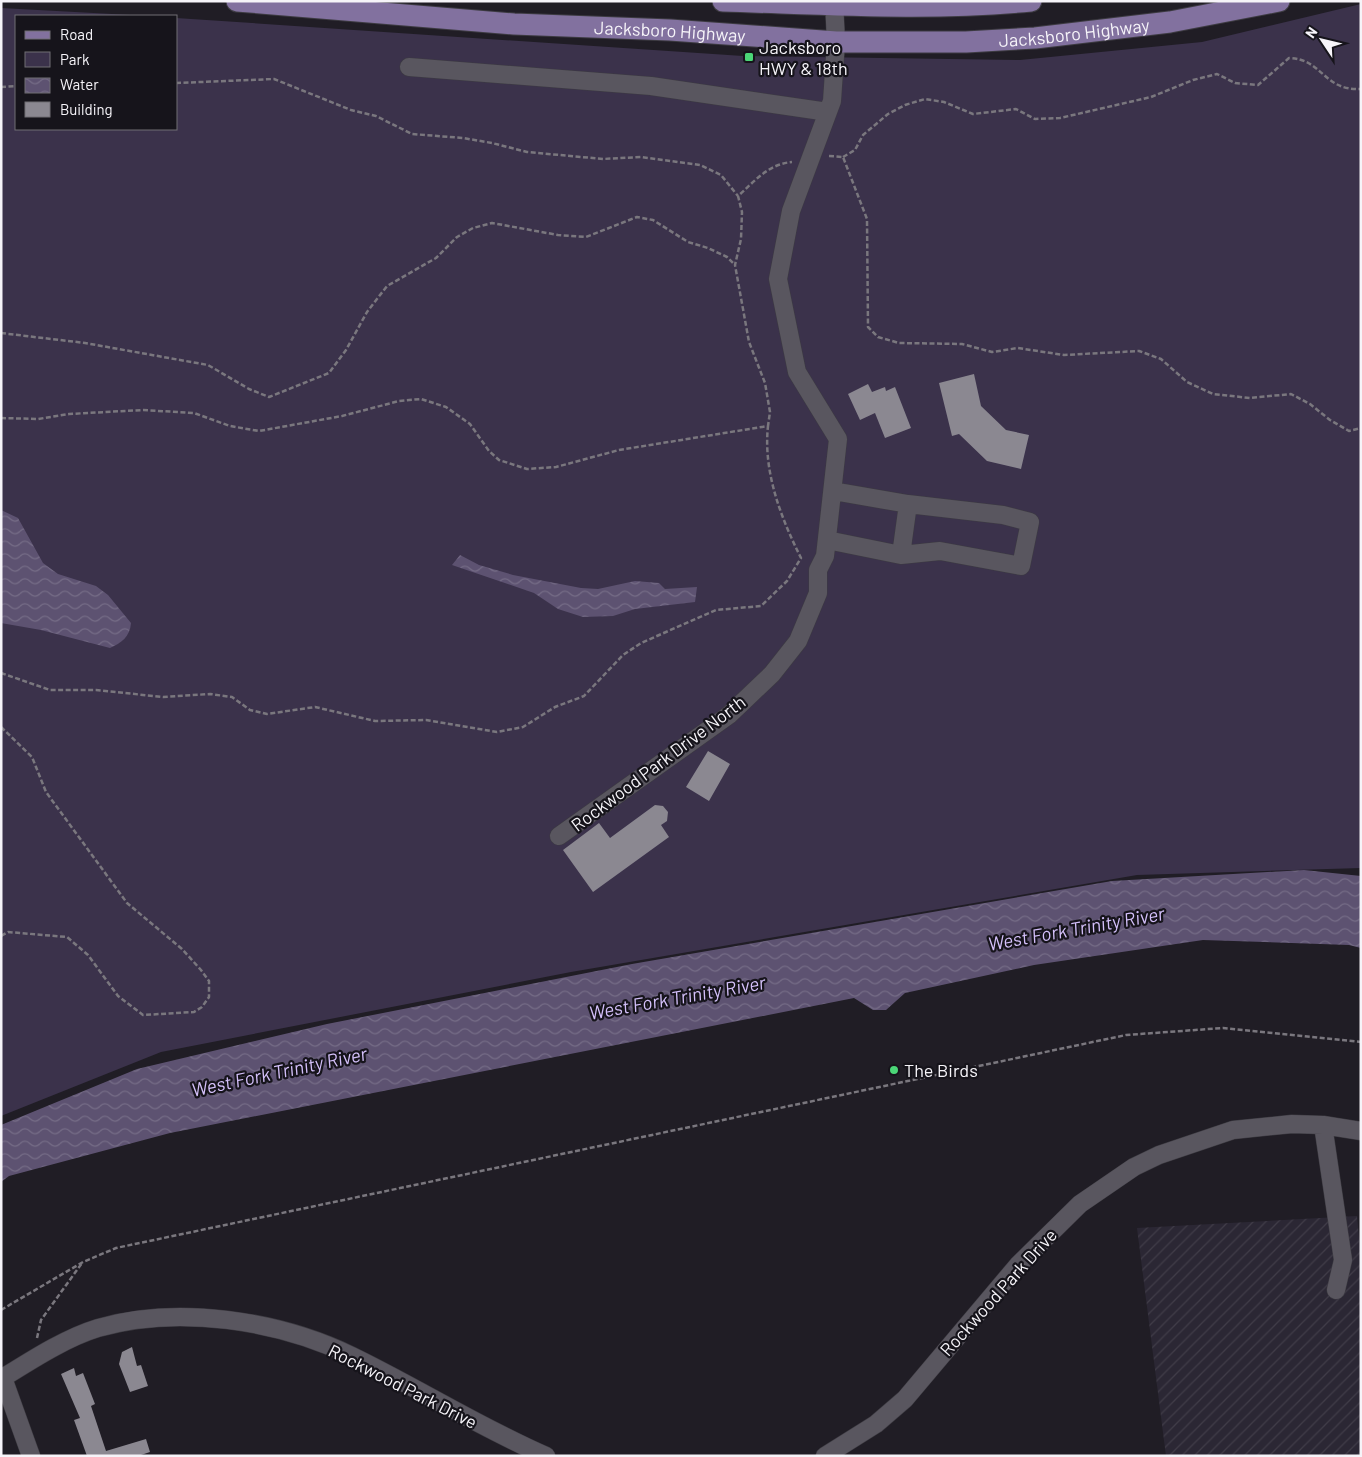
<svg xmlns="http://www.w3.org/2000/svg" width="1362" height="1457" font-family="Barlow,sans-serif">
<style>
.industrial{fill:url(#industrial-furrows)}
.green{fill:#3b324b}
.water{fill:url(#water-waves)}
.building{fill:#8b8891}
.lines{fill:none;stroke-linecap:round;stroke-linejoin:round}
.minor-casing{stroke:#3d3b42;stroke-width:19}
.major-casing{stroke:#3d3b42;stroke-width:23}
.path{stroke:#7a777e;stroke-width:2.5;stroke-dasharray:5 2.5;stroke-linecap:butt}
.minor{stroke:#59565f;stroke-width:18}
.major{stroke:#82719f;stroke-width:21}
.poi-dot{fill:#4bd677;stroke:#16141b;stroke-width:2}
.labels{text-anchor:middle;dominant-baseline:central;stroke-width:4.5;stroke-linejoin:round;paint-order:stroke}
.street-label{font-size:18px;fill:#f6f4f9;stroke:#16141b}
.poi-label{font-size:18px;fill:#f6f4f9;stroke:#16141b;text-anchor:start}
.water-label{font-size:19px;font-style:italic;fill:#d4c0fa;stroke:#16141b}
</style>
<defs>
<pattern id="industrial-furrows" width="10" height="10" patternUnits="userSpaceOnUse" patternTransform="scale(1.25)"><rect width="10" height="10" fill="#2b2734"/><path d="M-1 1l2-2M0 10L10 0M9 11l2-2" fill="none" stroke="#403c48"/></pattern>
<pattern id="water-waves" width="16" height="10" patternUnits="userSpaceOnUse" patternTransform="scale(1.25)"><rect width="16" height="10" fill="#5d5271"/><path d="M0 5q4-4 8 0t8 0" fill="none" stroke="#756c86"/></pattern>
</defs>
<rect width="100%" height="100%" fill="#201d25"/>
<!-- industrial -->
<path class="industrial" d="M1357,1216l4,42v198h-195l-29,-228z"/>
<!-- green -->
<path class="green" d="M1361,4v864l-224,7 -566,97 -410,80 -160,64v-1108l148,8h-133v113h160v-111l567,38 277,4 182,-18z"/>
<!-- water -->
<path class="water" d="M1,510l17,8 25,45 15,11 38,12 12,9 23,28c-1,14 -10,20 -21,25l-69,-18 -40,-7z
M460,555l19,10 34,10 68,13 17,1 37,-8 24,2 6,6 32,-2 -2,15 -60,7 -22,7 -30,1 -25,-8 -24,-16 -82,-28z
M1304,870l57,6v72l-12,-3 -146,-5 -169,25 -129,28 -19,17h-13l-19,-12 -684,135 -161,43 -8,6v-57l136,-56 190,-45 305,-60 480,-83z"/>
<!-- building -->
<path class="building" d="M974,374l7,32 25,24 23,5 -8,34 -34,-8 -28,-27 -7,2 -13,-53z
M868,384l4,8 13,-5 1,4 9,-4 16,41 -26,10 -10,-25 -15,7 -12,-26z
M708,751l22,13 -21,37 -23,-14z
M655,805l8,1 5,6 -1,9 -6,4 8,12 -76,55 -30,-42 36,-27 11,15z
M132,1347l5,19 4,-1 7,21 -18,6 -11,-28 3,-12z
M74,1368l2,8 7,-3 12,31 -4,2 15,45 40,-12 4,13 -12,4h-51l-13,-36 6,-2 -19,-44z"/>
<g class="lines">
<defs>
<path id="minor" d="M409,67l242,19 177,26
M827,540l74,15 7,-51 -75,-13
M901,555l39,-4 81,15 9,-44 -27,-7 -95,-11
M559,836l170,-121 43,-41 26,-33 20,-48v-23l7,-14 13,-117 -41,-67 -19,-93 13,-68 41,-110 4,-59 -2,-41
M1323,1125l20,135 -7,30
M3,1378l28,78
M1,1379c29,-18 64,-41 97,-51 79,-23 180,-8 254,28 66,32 127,71 194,100
M825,1456l51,-32 29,-25 113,-134 62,-61 54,-37 25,-12 74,-25 59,-6 31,1 38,6"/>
<g id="major">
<path id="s1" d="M237,1l277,23 156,6 166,12h130l69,-4 135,-16 109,-21"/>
<path d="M723,1c102,3 205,10 308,0"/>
</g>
</defs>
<!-- minor casing -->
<use href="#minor" class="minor-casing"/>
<!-- major casing -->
<use href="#major" class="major-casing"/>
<!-- path -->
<path class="path" d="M176,83l98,-4 77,31 25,6 36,18 51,4 29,5 35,9 76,7 38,-2 59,8 21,10 17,21
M1,87l15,-1
M829,156l14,1 24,62 1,108 10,10 21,6 63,1 30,8 26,-4 46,7 75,-4 22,8 26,23 26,12 37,4 41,-4 19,10 20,16 19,11 12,-3
M843,157l12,-7 8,-15 25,-21 17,-9 20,-6 19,3 29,12 43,-5 19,10 25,-1 91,-21 42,-17 24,-6 18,9 23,2 31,-27c34,1 34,33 72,31
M1,333l84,10 123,22 41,24 20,8 60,-24 17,-23 21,-38 20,-26 49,-28 21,-21 16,-9 19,-5 66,12 28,2 51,-20 16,3 35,22 20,6 19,9 8,8
M1,418l37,1 31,-5 74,-4 51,3 36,13 29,5 83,-15 57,-15 22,-2 25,8 24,17 19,27 10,9 28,9 29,-2 63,-17 149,-24 2,-14 -5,-29 -16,-41 -14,-77 6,-26 1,-27 -4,-16c17,-15 30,-32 54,-34
M1,673l49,17h46l67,7 47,-3 22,3 18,13 17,4 48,-7 60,14 51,-1 71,12 26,-5 32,-20 29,-11 39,-41 18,-12 75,-33 45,-4 26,-25 14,-23c-20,-40 -38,-86 -33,-132
M1,727l31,30 14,35 81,111 55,46 19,21 8,11v16l-7,10 -8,5 -51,3 -25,-19 -30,-41 -21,-18 -59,-5 -7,4
M1,1310l82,-48 33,-14 1010,-213 97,-7 138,14
M37,1338l4,-18 41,-57"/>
<!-- minor -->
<use href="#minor" class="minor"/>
<!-- major -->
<use href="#major" class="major"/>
</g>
<!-- markers -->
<g class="poi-dot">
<rect x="744" y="52" width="10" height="10" rx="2.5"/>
<circle cx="894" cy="1070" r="5"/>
</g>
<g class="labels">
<!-- street labels -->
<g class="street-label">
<text stroke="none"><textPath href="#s1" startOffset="434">Jacksboro Highway</textPath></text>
<text stroke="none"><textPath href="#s1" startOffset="839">Jacksboro Highway</textPath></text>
<text transform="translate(658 763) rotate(-37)">Rockwood Park Drive North</text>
<text transform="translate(998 1292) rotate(-48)">Rockwood Park Drive</text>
<text transform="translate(403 1386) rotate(27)">Rockwood Park Drive</text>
</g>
<!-- poi labels -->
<g class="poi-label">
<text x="759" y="47">Jacksboro<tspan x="759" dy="21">HWY &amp; 18th</tspan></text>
<text x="904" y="1070">The Birds</text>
</g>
<!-- water labels -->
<g class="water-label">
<text transform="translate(1076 928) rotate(-10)">West Fork Trinity River</text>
<text transform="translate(677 997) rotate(-10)">West Fork Trinity River</text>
<text transform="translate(279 1071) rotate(-12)">West Fork Trinity River</text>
</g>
</g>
<!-- border -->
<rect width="1362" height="1457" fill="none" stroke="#f6f4f9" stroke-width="5"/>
<!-- legend -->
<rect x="15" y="15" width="162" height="115" fill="#16141b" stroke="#706e74"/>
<rect x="25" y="31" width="25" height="8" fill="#82719f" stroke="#706e74"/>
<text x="60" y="40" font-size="15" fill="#f6f4f9">Road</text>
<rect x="25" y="52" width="25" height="15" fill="#3b324b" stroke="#706e74"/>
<text x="60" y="65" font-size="15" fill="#f6f4f9">Park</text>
<rect x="25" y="78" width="25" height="15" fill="url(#water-waves)" stroke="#706e74"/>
<text x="60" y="90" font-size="15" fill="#f6f4f9">Water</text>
<rect x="25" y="102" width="25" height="15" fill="#8b8891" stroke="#706e74"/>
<text x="60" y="115" font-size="15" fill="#f6f4f9">Building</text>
<!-- north arrow -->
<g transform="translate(1322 40) rotate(305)" stroke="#16141b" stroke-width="4" paint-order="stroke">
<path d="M0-4L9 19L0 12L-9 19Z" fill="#f6f4f9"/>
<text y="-8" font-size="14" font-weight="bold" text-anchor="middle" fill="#f6f4f9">N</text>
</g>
</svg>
